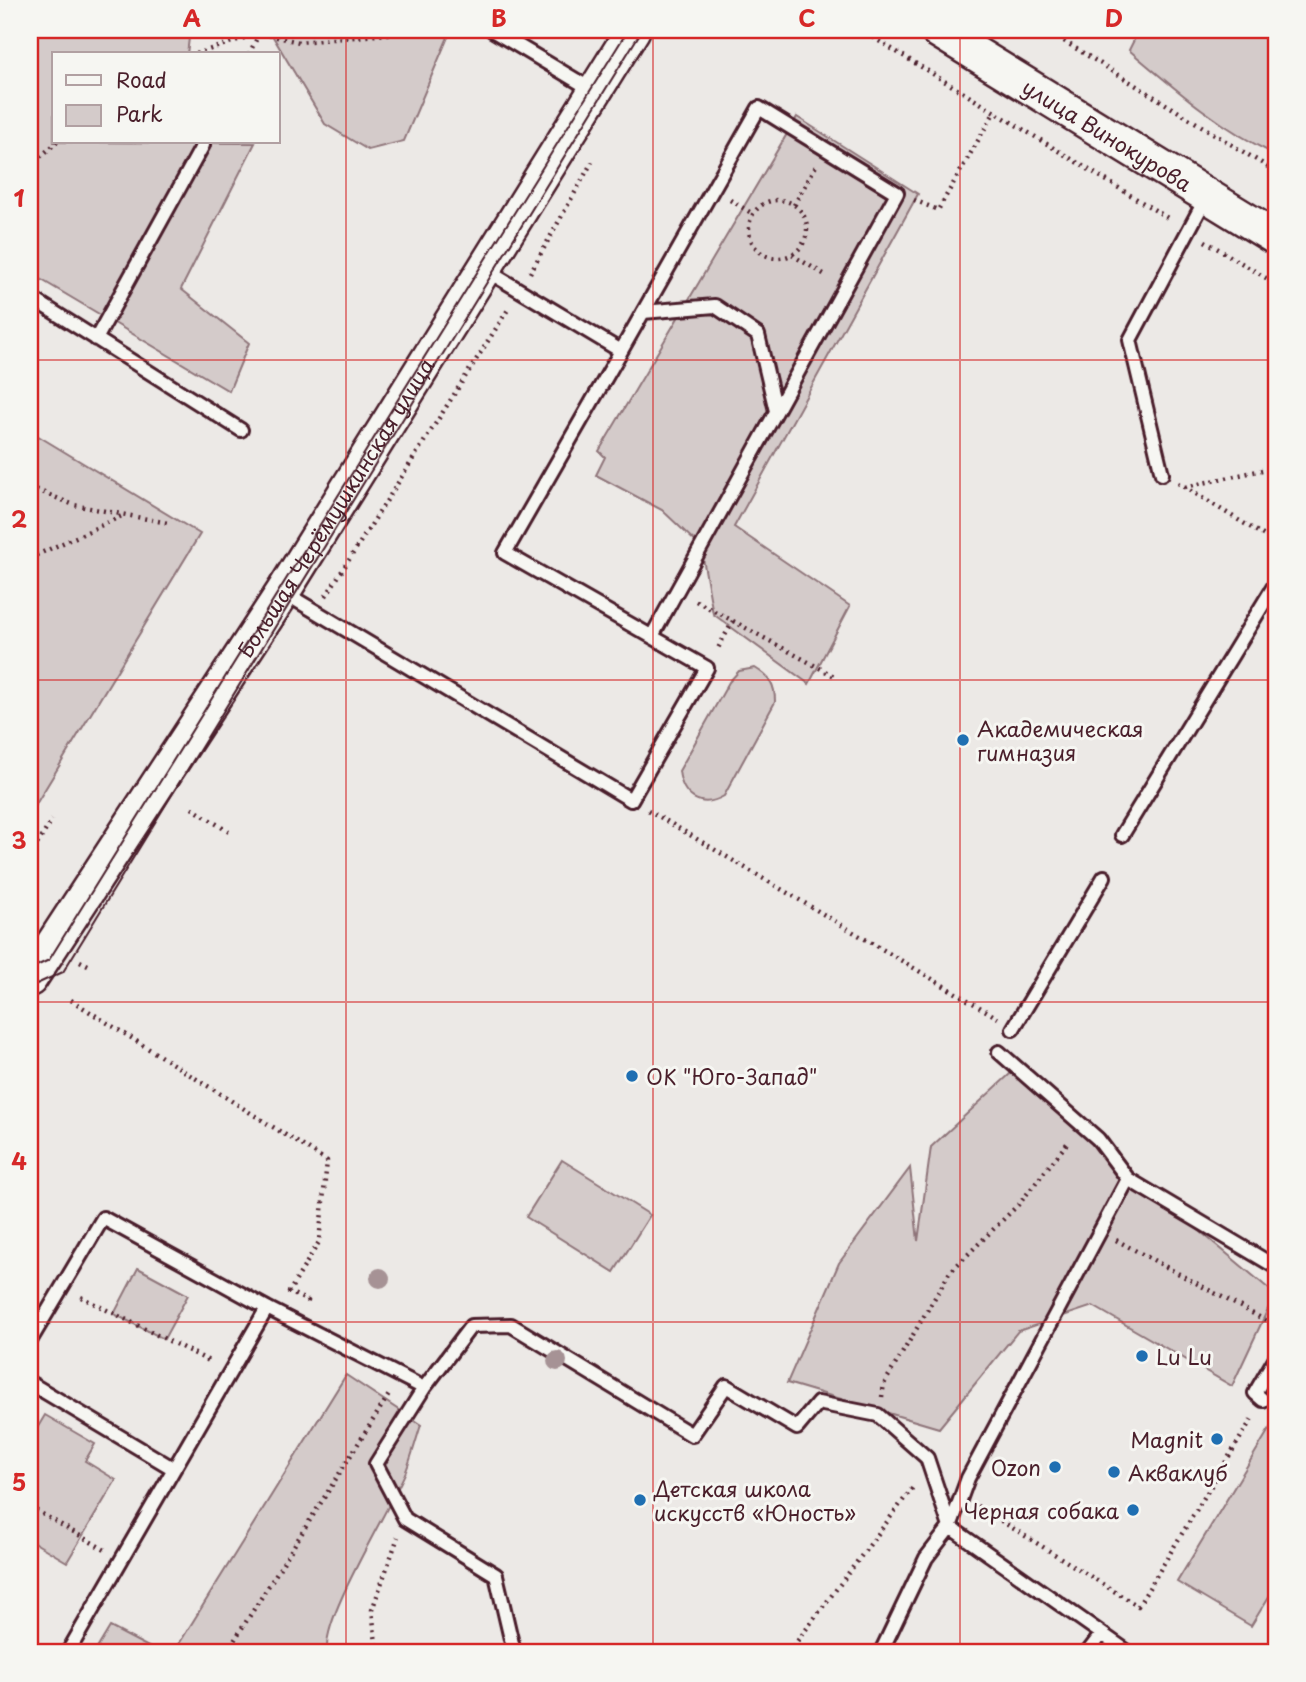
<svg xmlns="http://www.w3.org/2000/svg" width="1306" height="1682" font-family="'Playpen Sans',sans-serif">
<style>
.green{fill:#d4cbca;stroke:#8f757a;stroke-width:2}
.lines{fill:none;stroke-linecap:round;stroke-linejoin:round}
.lane-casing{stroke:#4a1f2b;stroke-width:18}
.secondary-casing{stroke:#4a1f2b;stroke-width:38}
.path{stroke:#4a1f2b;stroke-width:4.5;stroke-dasharray:2 5;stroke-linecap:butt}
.lane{stroke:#f6f6f2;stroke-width:12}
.secondary{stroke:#f6f6f2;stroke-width:33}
.tram{stroke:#4a1f2b;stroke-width:2}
.tree{fill:#a69295}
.grid{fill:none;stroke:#d62828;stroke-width:2;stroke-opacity:0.55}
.poi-dot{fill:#1f6fb2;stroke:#f6f6f2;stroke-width:2.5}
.labels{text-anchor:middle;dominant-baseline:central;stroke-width:6;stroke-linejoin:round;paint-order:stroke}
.street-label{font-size:21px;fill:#4a1f2b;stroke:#f6f6f2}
.poi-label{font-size:21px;fill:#4a1f2b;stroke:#f6f6f2;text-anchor:start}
.neatline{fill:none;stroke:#d62828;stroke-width:2.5}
.grid-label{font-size:23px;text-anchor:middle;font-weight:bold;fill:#d62828}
</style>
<rect width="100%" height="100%" fill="#ece9e6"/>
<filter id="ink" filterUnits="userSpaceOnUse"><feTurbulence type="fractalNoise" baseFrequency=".0143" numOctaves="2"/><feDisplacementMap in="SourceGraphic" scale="14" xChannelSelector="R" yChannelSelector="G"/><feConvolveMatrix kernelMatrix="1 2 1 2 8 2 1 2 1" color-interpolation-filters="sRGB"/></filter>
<g filter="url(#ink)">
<!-- green -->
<path class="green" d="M36,30h154l-3,24h-133v88l201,1 -74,146 68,54 -20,48 -199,-118v-232z
M269,30h182l-47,111 -36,9 -43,-26z
M1139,30h137v125c-55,-26 -101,-66 -147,-105z
M797,117l121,77 -184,333 116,79 -41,78 -96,-70 -12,-67 -39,-37 -66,-35 9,-18 -6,-6z
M30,431l170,103 -170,280z
M755,668c15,9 20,16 20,34l-51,94c-24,14 -42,0 -45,-25l50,-89 10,-11z
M1011,1073l264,221 -43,92 -139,-80 -75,25 -79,97 -152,-45 52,-120 71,-95 8,73 13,-94z
M562,1160l88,55 -36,57 -88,-55z
M138,1268l50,27 -24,44 -50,-25z
M346,1375l75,50c-5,15 -9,31 -15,46 -14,34 -88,153 -78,181h-154z
M45,1415l50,29 -10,17 31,19 -49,82 -37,-22v-100z
M1276,1418v167l-25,41 -74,-44z
M110,1627l48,25h-63z"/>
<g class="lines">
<defs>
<path id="lane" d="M492,30l102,61
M484,269l137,82 138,-243 138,85 -245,443
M30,297l211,133
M643,312l72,-6 43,29 18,76
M96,339l107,-194
M1162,474l-32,-134 77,-144
M283,592l348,208 76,-132 -202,-115 116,-202
M1122,835l154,-252
M1013,1029l91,-152
M999,1052l99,87 30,40 148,88
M30,1341l73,-123 164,90
M30,1383l144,86
M1263,1400l-8,-7 21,-36
M950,1527l18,-49 160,-299
M68,1652l199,-344 157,80
M514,1652l-18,-77 -91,-56 -29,-55 48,-76 47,-62 40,-1 181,110 34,-49 71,42 21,-25 60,12 49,43 23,69
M881,1652l45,-94 24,-31 178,125
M1088,1652l13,-17"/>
<g id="secondary">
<path id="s1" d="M937,30l339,208"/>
<path id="s2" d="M30,979l253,-387 350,-562"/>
</g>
</defs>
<!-- lane casing -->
<use href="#lane" class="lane-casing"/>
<!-- secondary casing -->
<use href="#secondary" class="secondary-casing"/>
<!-- path -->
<path class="path" d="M861,30l310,190
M1046,30l230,142
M196,54l63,-21 40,9 100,-9 3,-3
M249,54l12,-24
M30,166l27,-24
M730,200l23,14
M914,200l24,10 57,-99
M749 229a29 29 0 1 1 58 0a29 29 0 1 1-58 0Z
M794,205l22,-39
M1205,241l71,43
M792,255l35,21
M530,273l62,-111
M1178,483l98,60
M30,487l44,18 94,18
M1185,487l91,-20
M30,498l6,-8
M30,558l94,-43
M326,596l183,-288
M696,601l37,20 -16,29
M733,621l103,56
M192,808l40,26
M648,810l350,208
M30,856l22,-36
M80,961l12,6
M71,1000l256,161 -8,81 -30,50 19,9 -2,3
M1116,1240l160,86
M81,1297l130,65
M882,1397l2,-13 66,-112 69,-68 50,-63
M977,1506l161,100 115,-189
M30,1507l75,43
M227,1652l163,-259
M377,1652l-5,-42 26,-73
M789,1652l125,-166"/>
<!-- lane -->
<use href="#lane" class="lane"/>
<!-- secondary -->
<use href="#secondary" class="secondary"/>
<!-- tram -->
<path class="tram" d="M30,969l19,-9 579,-930
M30,987l33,-15 579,-942"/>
</g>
<!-- trees -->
<g class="tree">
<circle cx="380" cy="1278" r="10"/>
<circle cx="557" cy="1361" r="10"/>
</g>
</g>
<!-- grid -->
<path class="grid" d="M346,30v1622M653,30v1622M960,30v1622M30,360h1246M30,680h1246M30,1002h1246M30,1322h1246"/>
<!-- markers -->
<g class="poi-dot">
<circle cx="963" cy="740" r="7"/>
<circle cx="632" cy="1076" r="7"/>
<circle cx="1142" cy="1356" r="7"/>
<circle cx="1217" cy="1439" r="7"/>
<circle cx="1055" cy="1467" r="7"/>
<circle cx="1114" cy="1472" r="7"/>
<circle cx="640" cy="1500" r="7"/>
<circle cx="1133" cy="1510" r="7"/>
</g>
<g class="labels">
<!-- street labels -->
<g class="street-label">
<text stroke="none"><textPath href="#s1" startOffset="200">улица Винокурова</textPath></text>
<text stroke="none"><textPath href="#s2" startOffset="562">Большая Черёмушкинская улица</textPath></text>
</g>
<!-- poi labels -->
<g class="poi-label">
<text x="977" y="728">Академическая<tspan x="977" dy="24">гимназия</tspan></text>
<text x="646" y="1076">ОК "Юго-Запад"</text>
<text x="1156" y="1356">Lu Lu</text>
<text x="1203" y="1439" text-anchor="end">Magnit</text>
<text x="1041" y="1467" text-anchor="end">Ozon</text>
<text x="1128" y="1472">Акваклуб</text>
<text x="654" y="1488">Детская школа<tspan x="654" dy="24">искусств «Юность»</tspan></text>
<text x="1119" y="1510" text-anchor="end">Черная собака</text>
</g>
</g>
<!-- margin -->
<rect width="1306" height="1682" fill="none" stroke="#f6f6f2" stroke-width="77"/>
<!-- legend -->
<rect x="52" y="52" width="228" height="91" fill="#f6f6f2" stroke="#b1a0a2" stroke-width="2"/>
<rect x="66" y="75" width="35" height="10" fill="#f6f6f2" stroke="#b1a0a2" stroke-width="2"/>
<text x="116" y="88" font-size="21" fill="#4a1f2b">Road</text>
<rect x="66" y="105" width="35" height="21" fill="#d4cbca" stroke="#b1a0a2" stroke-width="2"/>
<text x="116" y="122" font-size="21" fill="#4a1f2b">Park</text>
<rect x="38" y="38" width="1230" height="1606" class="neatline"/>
<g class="grid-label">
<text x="192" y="27">A</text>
<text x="499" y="27">B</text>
<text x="807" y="27">C</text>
<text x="1114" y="27">D</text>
<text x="19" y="207">1</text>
<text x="19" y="528">2</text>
<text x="19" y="849">3</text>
<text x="19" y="1170">4</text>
<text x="19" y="1491">5</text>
</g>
</svg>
